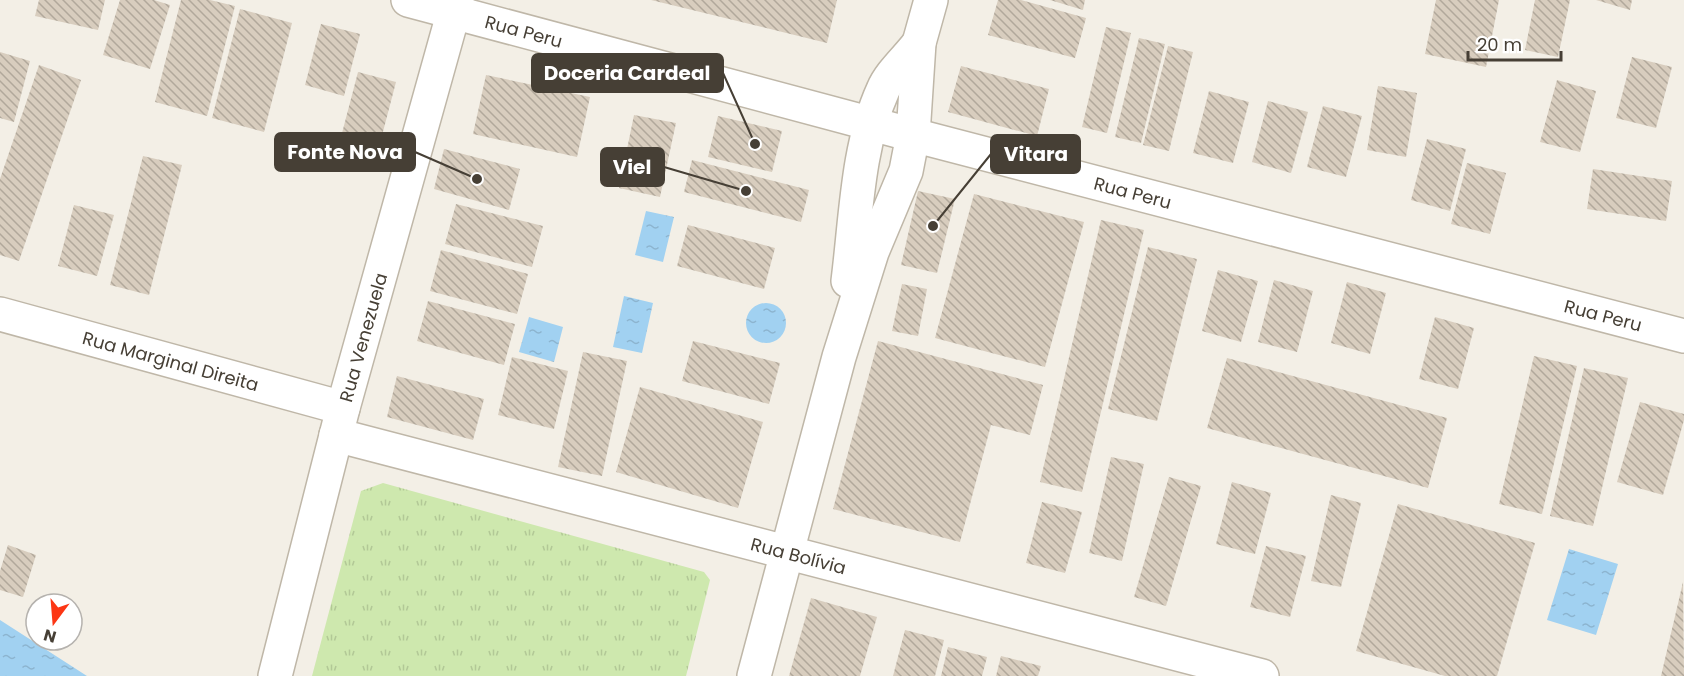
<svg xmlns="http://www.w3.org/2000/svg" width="1684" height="676" font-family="Poppins,sans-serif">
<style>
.grass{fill:url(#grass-tufts)}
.water{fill:url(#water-ripples)}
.building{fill:url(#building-back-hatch)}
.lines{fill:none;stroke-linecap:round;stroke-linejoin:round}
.minor-casing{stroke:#bfb7a8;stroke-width:36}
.minor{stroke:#fff;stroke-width:33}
.labels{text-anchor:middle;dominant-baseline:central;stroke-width:4.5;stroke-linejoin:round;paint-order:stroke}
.street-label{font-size:18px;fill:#463f35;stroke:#fff}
.leader{fill:none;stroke:#463f35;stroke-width:2}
.callout-dot{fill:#463f35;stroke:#fff;stroke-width:2}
.callout{fill:#463f35;stroke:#463f35;stroke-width:2}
.callout-label{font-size:20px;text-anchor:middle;font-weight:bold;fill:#fff}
</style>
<defs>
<pattern id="grass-tufts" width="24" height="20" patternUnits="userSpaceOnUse" patternTransform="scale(1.5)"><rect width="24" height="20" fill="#cee8ae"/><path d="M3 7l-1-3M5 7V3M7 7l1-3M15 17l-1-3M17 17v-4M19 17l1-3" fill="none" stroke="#b2c896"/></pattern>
<pattern id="water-ripples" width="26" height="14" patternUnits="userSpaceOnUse" patternTransform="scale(1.5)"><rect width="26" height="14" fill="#a1d1f1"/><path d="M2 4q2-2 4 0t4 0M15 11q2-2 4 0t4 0" fill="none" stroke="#8cb4cf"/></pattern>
<pattern id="building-back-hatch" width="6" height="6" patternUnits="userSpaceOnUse" patternTransform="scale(1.5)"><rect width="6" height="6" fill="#d8cdbe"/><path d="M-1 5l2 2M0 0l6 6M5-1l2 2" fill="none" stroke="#b1a89b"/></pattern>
</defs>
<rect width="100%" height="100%" fill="#f3efe6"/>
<!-- grass -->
<path class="grass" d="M383,483l321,89 6,8 -24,96h-374l49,-185z"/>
<!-- water -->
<path class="water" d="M646,211l28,6 -11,45 -28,-7z
M624,296l29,7 -11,50 -29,-6z
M746 323a20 20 0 1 1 40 0a20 20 0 1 1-40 0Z
M529,317l34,10 -9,35 -35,-10z
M1569,549l49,15 -22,71 -49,-15z
M0,620l87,56h-87z"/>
<!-- building -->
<path class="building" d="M39,0h66l-7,30 -63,-14z
M120,0h34l16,5 -20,64 -47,-14z
M181,0h29l25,6 -28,110 -52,-14z
M651,0h186l-10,43z
M998,0h23l65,18 -11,40 -87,-23z
M1050,0h35l-2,10z
M1436,0h63l-13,67 -61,-13z
M1535,0h35l-12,57 -33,-7z
M1596,0h36l-2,10z
M240,9l52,14 -28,109 -52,-14z
M321,24l39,10 -16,62 -39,-11z
M1106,27l25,6 -24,100 -25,-6z
M1139,38l26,6 -24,99 -26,-6z
M1168,46l25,6 -24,99 -26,-6z
M0,52l30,9 -16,61 -14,-4z
M1632,57l40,10 -16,61 -40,-10z
M39,65l42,15 -62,181 -19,-6v-76z
M961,66l88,23 -12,47 -89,-24z
M358,72l38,10 -22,84 -38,-10z
M486,75l104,22 -13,60 -104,-23z
M1557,80l39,11 -16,61 -40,-10z
M1378,86l39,7 -11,64 -39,-7z
M1209,91l40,11 -16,61 -40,-10z
M1268,101l40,11 -17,61 -39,-11z
M1323,106l39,10 -16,61 -39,-10z
M634,115l42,8 -16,74 -41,-9z
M718,116l64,15 -10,41 -64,-15z
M1427,139l39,10 -16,62 -39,-11z
M444,149l76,20 -11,41 -75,-21z
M143,156l39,9 -33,130 -39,-10z
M692,160l117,30 -8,32 -117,-30z
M1467,163l39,10 -16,61 -39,-10z
M1593,169l79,12 -6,40 -79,-12z
M918,191l37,8 -18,74 -36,-8z
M974,194l110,28 -39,145 -110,-29z
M456,204l87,22 -11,41 -87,-23z
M74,205l40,10 -17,61 -39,-10z
M1101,220l43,10 -62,262 -42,-10z
M688,225l87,23 -11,41 -87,-23z
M1148,247l49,12 -40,162 -49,-12z
M441,250l87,24 -11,40 -87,-23z
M1218,270l40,11 -17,61 -39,-11z
M1274,280l39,11 -16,61 -39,-10z
M1347,282l39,11 -16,61 -39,-11z
M902,284l25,5 -9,47 -26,-5z
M428,301l87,23 -11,41 -87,-24z
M1435,317l39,11 -16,61 -39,-10z
M693,341l87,22 -11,41 -87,-23z
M878,341l165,44 -13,50 -39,-10 -31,117 -127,-33z
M583,352l44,9 -25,115 -44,-9z
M1534,356l43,10 -35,148 -43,-10z
M512,357l56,14 -14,58 -56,-14z
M1227,358l220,60 -19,70 -221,-60z
M1584,368l44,10 -35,148 -43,-10z
M397,376l87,23 -11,41 -86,-23z
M640,387l123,35 -25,86 -122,-36z
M1640,402l44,12v6l-21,75 -46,-13z
M1111,457l33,7 -22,97 -33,-8z
M1169,477l32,9 -35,120 -32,-9z
M1232,482l39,11 -16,61 -39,-10z
M1331,495l30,8 -20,84 -30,-6z
M1042,502l40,10 -17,61 -39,-10z
M1398,504l137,39 -38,133h-52l-89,-25z
M8,545l28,10 -13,42 -23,-7v-19z
M1266,546l40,10 -16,61 -40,-10z
M1683,582l1,94h-23z
M811,598l66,19 -17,59h-71z
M905,630l39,10 -9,36h-42z
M948,647l39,10 -5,19h-41z
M1001,656l40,10 -3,10h-42z"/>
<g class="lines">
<defs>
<g id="minor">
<path id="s1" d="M408,0l505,135 771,201"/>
<path d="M848,281c8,-62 9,-134 35,-191 7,-17 25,-32 36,-47"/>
<path id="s2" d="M0,314l343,94"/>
<path id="s3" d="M336,435l926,241"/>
<path id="s4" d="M275,676l68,-268 114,-408"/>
<path d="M754,676l85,-319 33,-105 34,-81 7,-36 6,-92 12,-43"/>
</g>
</defs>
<!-- minor casing -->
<use href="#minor" class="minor-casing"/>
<!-- minor -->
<use href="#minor" class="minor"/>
</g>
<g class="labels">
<!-- street labels -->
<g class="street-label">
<text stroke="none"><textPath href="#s1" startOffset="120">Rua Peru</textPath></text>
<text stroke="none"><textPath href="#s1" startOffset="750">Rua Peru</textPath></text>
<text stroke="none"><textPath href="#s1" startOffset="1236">Rua Peru</textPath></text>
<text stroke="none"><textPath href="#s4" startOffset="350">Rua Venezuela</textPath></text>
<text stroke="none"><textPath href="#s2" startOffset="177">Rua Marginal Direita</textPath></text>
<text stroke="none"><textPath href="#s3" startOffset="478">Rua Bolívia</textPath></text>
</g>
</g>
<!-- callouts -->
<path class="leader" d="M755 144L723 73M477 179L415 152M933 226L991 154M746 191L664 167"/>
<g class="callout-dot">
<circle cx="755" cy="144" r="6"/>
<circle cx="477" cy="179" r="6"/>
<circle cx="933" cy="226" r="6"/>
<circle cx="746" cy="191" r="6"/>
</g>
<g class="callout">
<rect x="532" y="54" width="191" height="38" rx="6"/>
<rect x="275" y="133" width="140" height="38" rx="6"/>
<rect x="991" y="135" width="89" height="38" rx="6"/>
<rect x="601" y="148" width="63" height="38" rx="6"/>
</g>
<g class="callout-label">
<text x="627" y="80">Doceria Cardeal</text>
<text x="345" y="159">Fonte Nova</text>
<text x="1036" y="161">Vitara</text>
<text x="632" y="174">Viel</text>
</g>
<!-- north arrow -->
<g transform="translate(54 622) rotate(196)"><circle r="28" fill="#ffffff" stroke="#b5b2ae" stroke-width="1.5"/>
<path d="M0-4.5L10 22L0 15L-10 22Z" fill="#fc3614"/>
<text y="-9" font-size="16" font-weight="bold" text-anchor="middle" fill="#463f35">N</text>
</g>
<!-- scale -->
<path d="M1468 51v9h93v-9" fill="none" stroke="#463f35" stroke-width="3"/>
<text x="1477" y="51" font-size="18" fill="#463f35" stroke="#ffffff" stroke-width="4.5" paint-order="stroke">20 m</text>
</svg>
